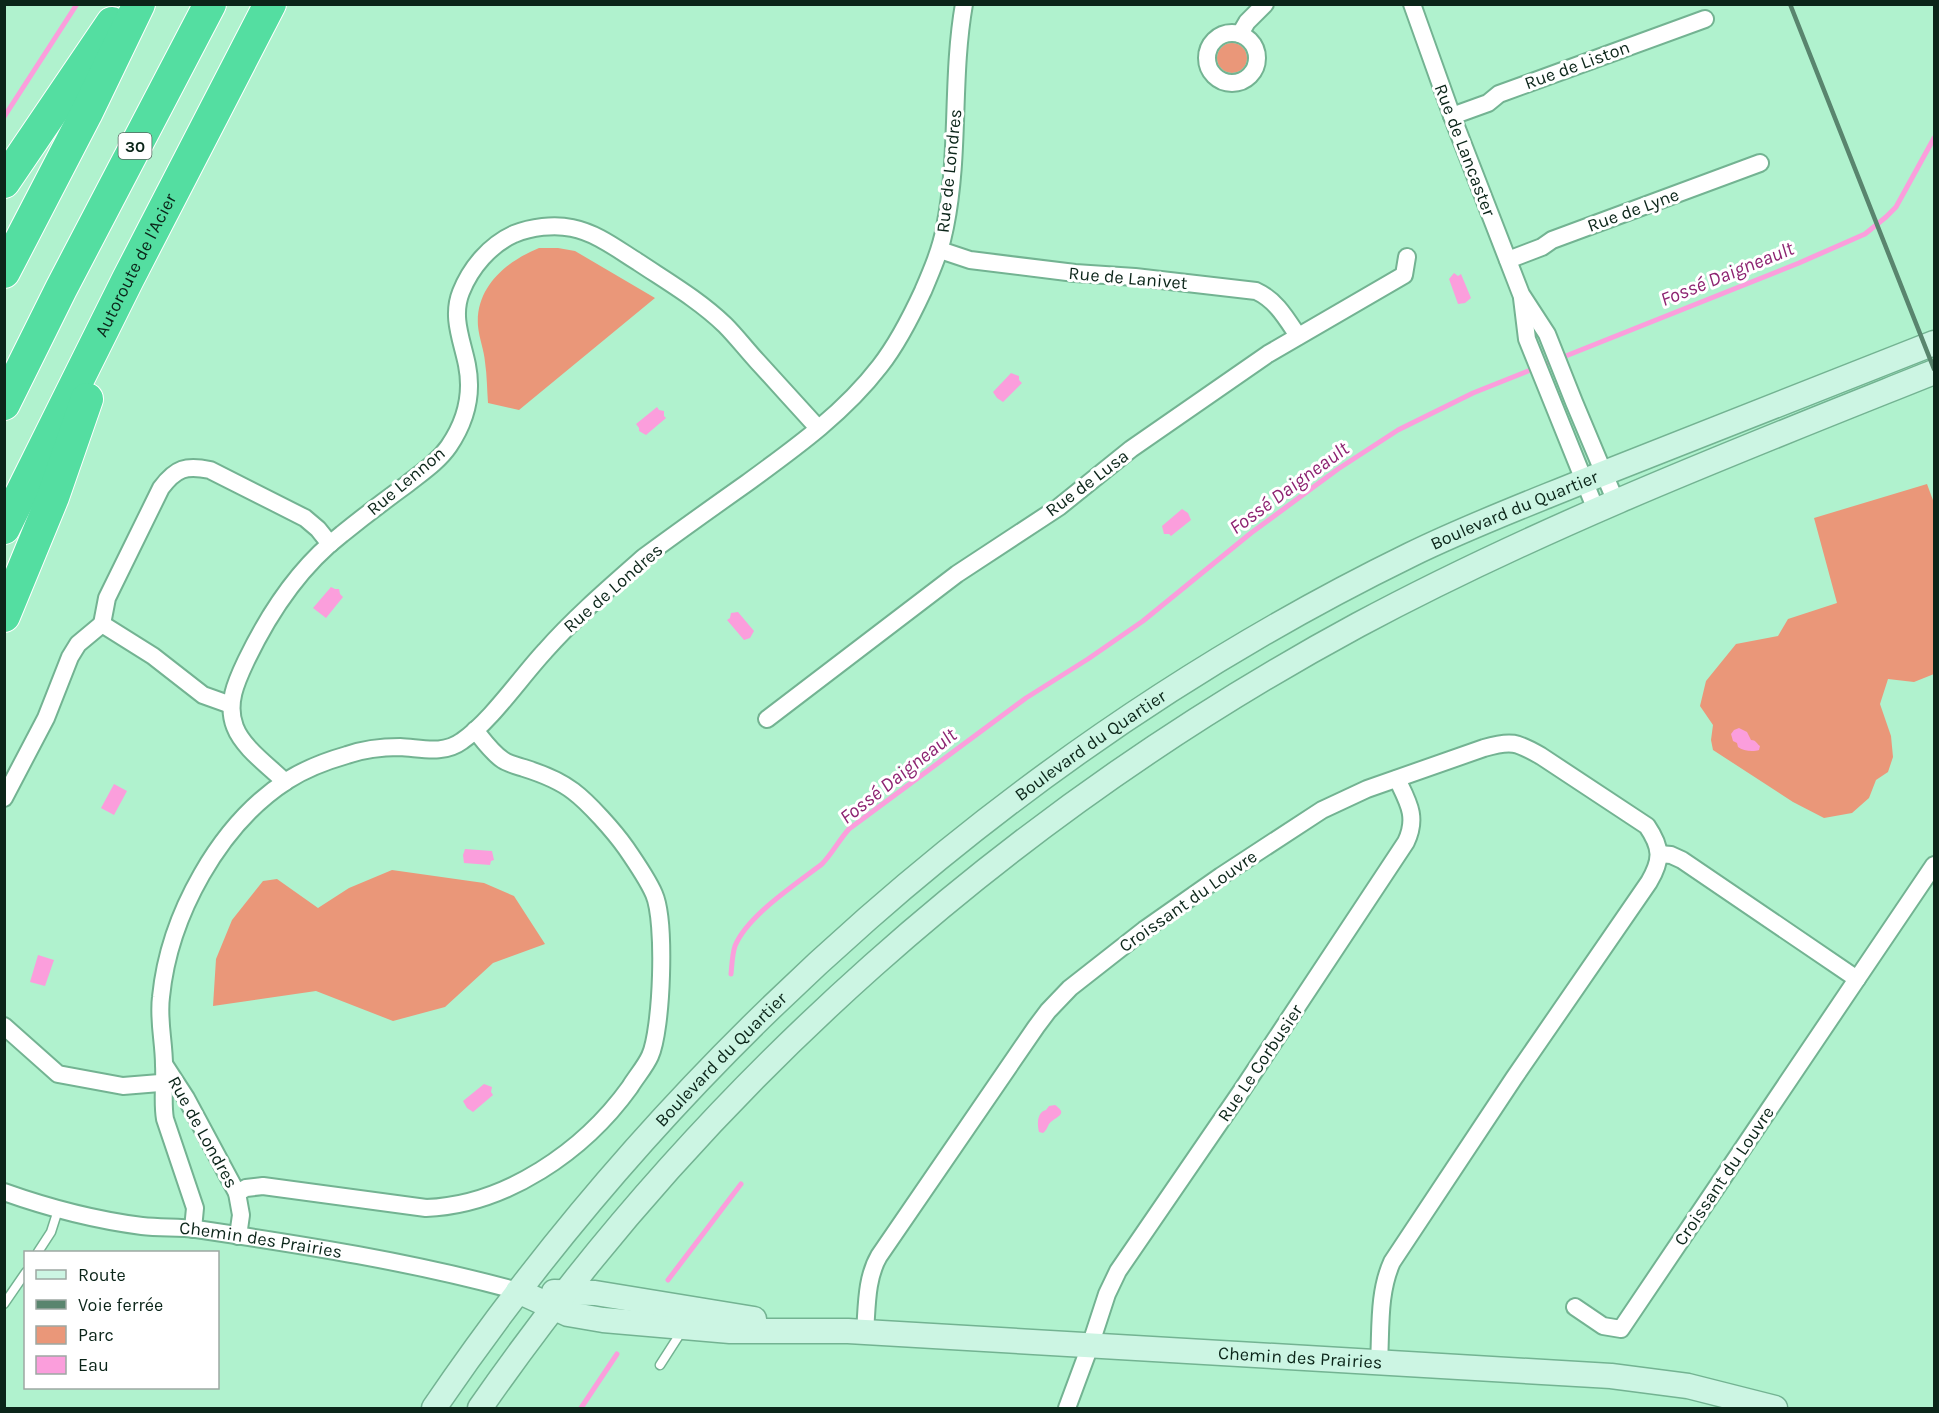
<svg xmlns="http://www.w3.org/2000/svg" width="1939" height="1413" font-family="Karla,sans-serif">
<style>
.green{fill:#ea9779}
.water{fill:#fb9edc}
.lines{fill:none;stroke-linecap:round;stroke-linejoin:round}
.stream{stroke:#fb9edc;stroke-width:5}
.lane-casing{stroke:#73b392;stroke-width:11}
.street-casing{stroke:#73b392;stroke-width:20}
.secondary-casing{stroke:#73b392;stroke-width:27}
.highway-casing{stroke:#fff;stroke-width:34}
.lane{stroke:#fff;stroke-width:8}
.street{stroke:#fff;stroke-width:16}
.secondary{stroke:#ccf5e3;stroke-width:24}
.highway{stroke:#54dea1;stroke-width:32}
.rail{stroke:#59856e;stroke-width:4.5}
.labels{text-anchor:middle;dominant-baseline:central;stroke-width:6;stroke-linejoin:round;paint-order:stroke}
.shield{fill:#fff;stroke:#54665e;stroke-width:1.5}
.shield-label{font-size:16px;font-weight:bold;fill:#0b2519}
.street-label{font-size:18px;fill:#0b2519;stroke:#fff}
.water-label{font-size:20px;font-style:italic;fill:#8d2371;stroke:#fff}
</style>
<rect width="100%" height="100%" fill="#b0f2ce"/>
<!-- green -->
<path class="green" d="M1217 58a15 15 0 1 1 30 0a15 15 0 1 1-30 0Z
M539,248h19l17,3 80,47 -136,112 -31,-7c-1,-13 -1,-28 -3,-41 -1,-12 -6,-24 -7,-36 -3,-39 29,-65 61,-78z
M1927,484l7,19v171l-20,8 -26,-3 -8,25 11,32 2,21 -5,15 -12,8 -7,18 -17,15 -28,5 -31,-16 -80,-52 -2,-10 2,-15 -13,-19 6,-25 30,-37 42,-8 10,-17 49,-16 -23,-85z
M392,870l92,13 30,13 31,48 -52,19 -48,44 -52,14 -77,-30 -103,15 3,-47 16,-39 31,-39 14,-2 41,29 31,-20z"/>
<!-- water -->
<path class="water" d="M1454,273l4,3 3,-2 10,24 -6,5 -7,1 -9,-25z
M1011,373l8,3v4l3,3 -19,19 -6,-4 -4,-6z
M657,407l2,3 5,1v5l2,2 -20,17 -7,-4v-3l-3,-4z
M1182,509l6,4 3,7 -20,16 -2,-2h-5l-2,-8z
M331,587l4,2h4l1,5 3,3 -17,21 -13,-10z
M738,612l16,19 -4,7 -6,2 -17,-20 3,-2 1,-5z
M1739,728l8,4 4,8c5,0 5,3 9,6l-1,4c-6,2 -16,1 -21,-3l-1,-4 -4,-2 -2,-7 3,-4z
M114,784l13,7 -13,24 -13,-7z
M465,849l27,2 2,9 -3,1 -1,4 -26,-2 -1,-8z
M38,955l16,5 -9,26 -15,-4z
M484,1084l8,3 -1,5 2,3 -20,17 -6,-4 -4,-7z
M1055,1105c15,10 -1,12 -6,19 -2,4 -3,7 -6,9l-4,-1c-2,-8 -2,-20 7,-22l3,-4z"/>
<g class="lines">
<!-- stream -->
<path class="stream" d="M4,117l73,-113
M731,974c1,-9 1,-19 4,-28 12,-30 61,-62 87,-82 10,-10 17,-24 27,-35l177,-131 62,-39 55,-38 108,-88 87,-64 60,-39 75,-37 326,-130 66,-29 21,-17 10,-10 38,-69
M668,1280l73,-96
M581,1408l36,-54"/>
<defs>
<path id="lane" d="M38,1252l13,-20 7,-22
M4,1304l22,-32
M660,1365l18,-28 2,-7"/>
<g id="street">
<path d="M1412,4l40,112 69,178 26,40 27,68 42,100"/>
<circle cx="1232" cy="58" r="25"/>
<path d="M1240,34l7,-12 18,-18"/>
<path d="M1452,116l36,-13 11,-9 206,-75"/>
<path d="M940,250l30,10 105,13 60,4 121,14c20,9 30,27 42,45"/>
<path d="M1508,260l34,-13 10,-7 208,-77"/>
<path d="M1522,298l5,41 69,171"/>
<path d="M102,624l5,-26 54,-110c15,-20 25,-23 49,-18l95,48 13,11 12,15"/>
<path d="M767,719l190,-145 102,-67 72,-58 137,-95 136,-79 3,-18"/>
<path d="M285,782c-16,-16 -42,-34 -50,-55 -9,-23 1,-45 11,-66 23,-48 53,-94 96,-127 21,-17 42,-33 64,-49 15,-12 32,-23 43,-39 17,-25 24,-51 18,-81 -5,-25 -16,-48 -6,-73 10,-25 29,-47 53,-58 17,-7 40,-10 58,-6 25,5 45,21 66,34 30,20 61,38 87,63 11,11 21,24 32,36 20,22 41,45 61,67"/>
<path d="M4,798l42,-80 24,-61 8,-13 24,-20 51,32 50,39 28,10"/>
<path d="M1659,854l12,1 11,5 175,119 77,-114"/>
<path d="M4,1026l54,48 65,12 49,-4"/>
<path d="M164,1064l22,34 51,95 4,22 -3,21"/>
<path id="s1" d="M4,1192c45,16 91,28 138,34 18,2 36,1 54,3 108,16 217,33 322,62"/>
<path d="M237,1193l9,-5 17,-2 163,22c80,-3 158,-57 204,-121 6,-10 15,-20 20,-31 12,-26 16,-135 4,-162 -6,-14 -19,-33 -28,-46 -12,-17 -37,-45 -53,-57 -13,-10 -33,-18 -49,-23 -6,-2 -15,-4 -21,-8 -11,-7 -20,-20 -28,-30"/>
<path d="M193,1229l2,-21 -30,-89c-3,-18 0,-36 -1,-54 0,-23 -6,-45 -3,-68 8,-81 58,-173 127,-217 19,-12 38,-19 59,-25 17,-6 35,-8 53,-8 21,1 43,8 62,-6 29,-20 58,-63 83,-90 30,-34 65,-64 99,-94 34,-25 69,-50 103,-74 48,-35 97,-70 133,-117 18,-23 31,-49 43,-75 9,-21 18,-42 22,-64 15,-74 6,-149 19,-223"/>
<path d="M1575,1307l28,19 18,3 236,-350"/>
<path d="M865,1332c2,-25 1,-54 14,-76l157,-229 12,-16 22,-23 74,-58 77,-54 101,-66 45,-21 117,-41c27,-8 33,-6 57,8l106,70c15,22 15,34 2,56l-135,196 -122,184c-14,31 -11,67 -13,100"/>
<path d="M1067,1408l23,-62 17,-52 11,-23 122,-178 166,-251c12,-25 2,-40 -9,-63"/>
</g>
<g id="secondary">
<path id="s2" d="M518,1291l50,23 35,6 127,11h118l763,45 77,10 87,22"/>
<path d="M554,1292l41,1 159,26"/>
<path id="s3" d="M434,1408c243,-357 587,-663 976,-853 57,-28 115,-50 174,-74 116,-46 233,-92 350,-138"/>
<path d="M480,1408c225,-324 530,-595 878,-783 185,-99 381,-175 576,-253"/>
</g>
<g id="highway">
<path d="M4,182l108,-159"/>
<path d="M4,272l82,-158 53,-110"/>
<path d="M4,404l57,-115 149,-285"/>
<path id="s4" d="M4,528l124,-249 142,-275"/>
<path d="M4,616l49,-119 34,-98"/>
</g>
</defs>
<!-- lane casing -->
<use href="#lane" class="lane-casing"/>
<!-- street casing -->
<use href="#street" class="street-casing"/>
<!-- secondary casing -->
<use href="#secondary" class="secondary-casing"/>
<!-- highway casing -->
<use href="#highway" class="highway-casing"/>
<!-- lane -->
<use href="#lane" class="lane"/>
<!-- street -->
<use href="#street" class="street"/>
<!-- secondary -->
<use href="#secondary" class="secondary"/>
<!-- highway -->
<use href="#highway" class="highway"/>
<!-- rail -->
<path class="rail" d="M1790,4l144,365"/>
</g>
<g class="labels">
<!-- shield labels -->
<rect class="shield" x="118.5" y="133" width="33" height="26" rx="4.5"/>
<g class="shield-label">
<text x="135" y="146">30</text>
</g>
<!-- street labels -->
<g class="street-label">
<text transform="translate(1577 65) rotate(-20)">Rue de Liston</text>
<text transform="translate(1465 150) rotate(69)">Rue de Lancaster</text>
<text transform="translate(949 171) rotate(-84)">Rue de Londres</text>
<text transform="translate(1633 210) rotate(-20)">Rue de Lyne</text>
<text stroke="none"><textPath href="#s4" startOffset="294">Autoroute de l'Acier</textPath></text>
<text transform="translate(1128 278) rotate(5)">Rue de Lanivet</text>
<text transform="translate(406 481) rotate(-40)">Rue Lennon</text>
<text transform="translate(1087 483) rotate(-37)">Rue de Lusa</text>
<text stroke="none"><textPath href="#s3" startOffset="1424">Boulevard du Quartier</textPath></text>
<text transform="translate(613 588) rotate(-41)">Rue de Londres</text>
<text stroke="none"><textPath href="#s3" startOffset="938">Boulevard du Quartier</textPath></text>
<text transform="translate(1188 901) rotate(-35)">Croissant du Louvre</text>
<text stroke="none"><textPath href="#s3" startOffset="452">Boulevard du Quartier</textPath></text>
<text transform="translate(1260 1063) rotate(-56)">Rue Le Corbusier</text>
<text transform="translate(203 1132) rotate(61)">Rue de Londres</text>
<text transform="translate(1724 1176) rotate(-56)">Croissant du Louvre</text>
<text stroke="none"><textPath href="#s1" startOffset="262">Chemin des Prairies</textPath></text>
<text stroke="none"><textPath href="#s2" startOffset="789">Chemin des Prairies</textPath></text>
</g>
<!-- water labels -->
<g class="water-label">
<text transform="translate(1727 274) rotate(-22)">Fossé Daigneault</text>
<text transform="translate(1289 488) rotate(-36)">Fossé Daigneault</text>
<text transform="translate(898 776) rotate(-38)">Fossé Daigneault</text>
</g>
</g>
<!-- border -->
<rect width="1939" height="1413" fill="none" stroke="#0b2519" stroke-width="12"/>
<!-- legend -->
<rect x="24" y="1251" width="195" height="138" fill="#ffffff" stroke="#9da8a3" stroke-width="1.5"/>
<rect x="36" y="1270" width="30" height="9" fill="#ccf5e3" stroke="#9da8a3" stroke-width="1.5"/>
<text x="78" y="1281" font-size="18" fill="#0b2519">Route</text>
<rect x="36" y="1300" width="30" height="9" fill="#59856e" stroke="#9da8a3" stroke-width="1.5"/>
<text x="78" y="1311" font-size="18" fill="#0b2519">Voie ferrée</text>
<rect x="36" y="1326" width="30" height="18" fill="#ea9779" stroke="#9da8a3" stroke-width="1.5"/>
<text x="78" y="1341" font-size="18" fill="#0b2519">Parc</text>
<rect x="36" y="1356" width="30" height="18" fill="#fb9edc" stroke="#9da8a3" stroke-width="1.5"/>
<text x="78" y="1371" font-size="18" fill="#0b2519">Eau</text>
</svg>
